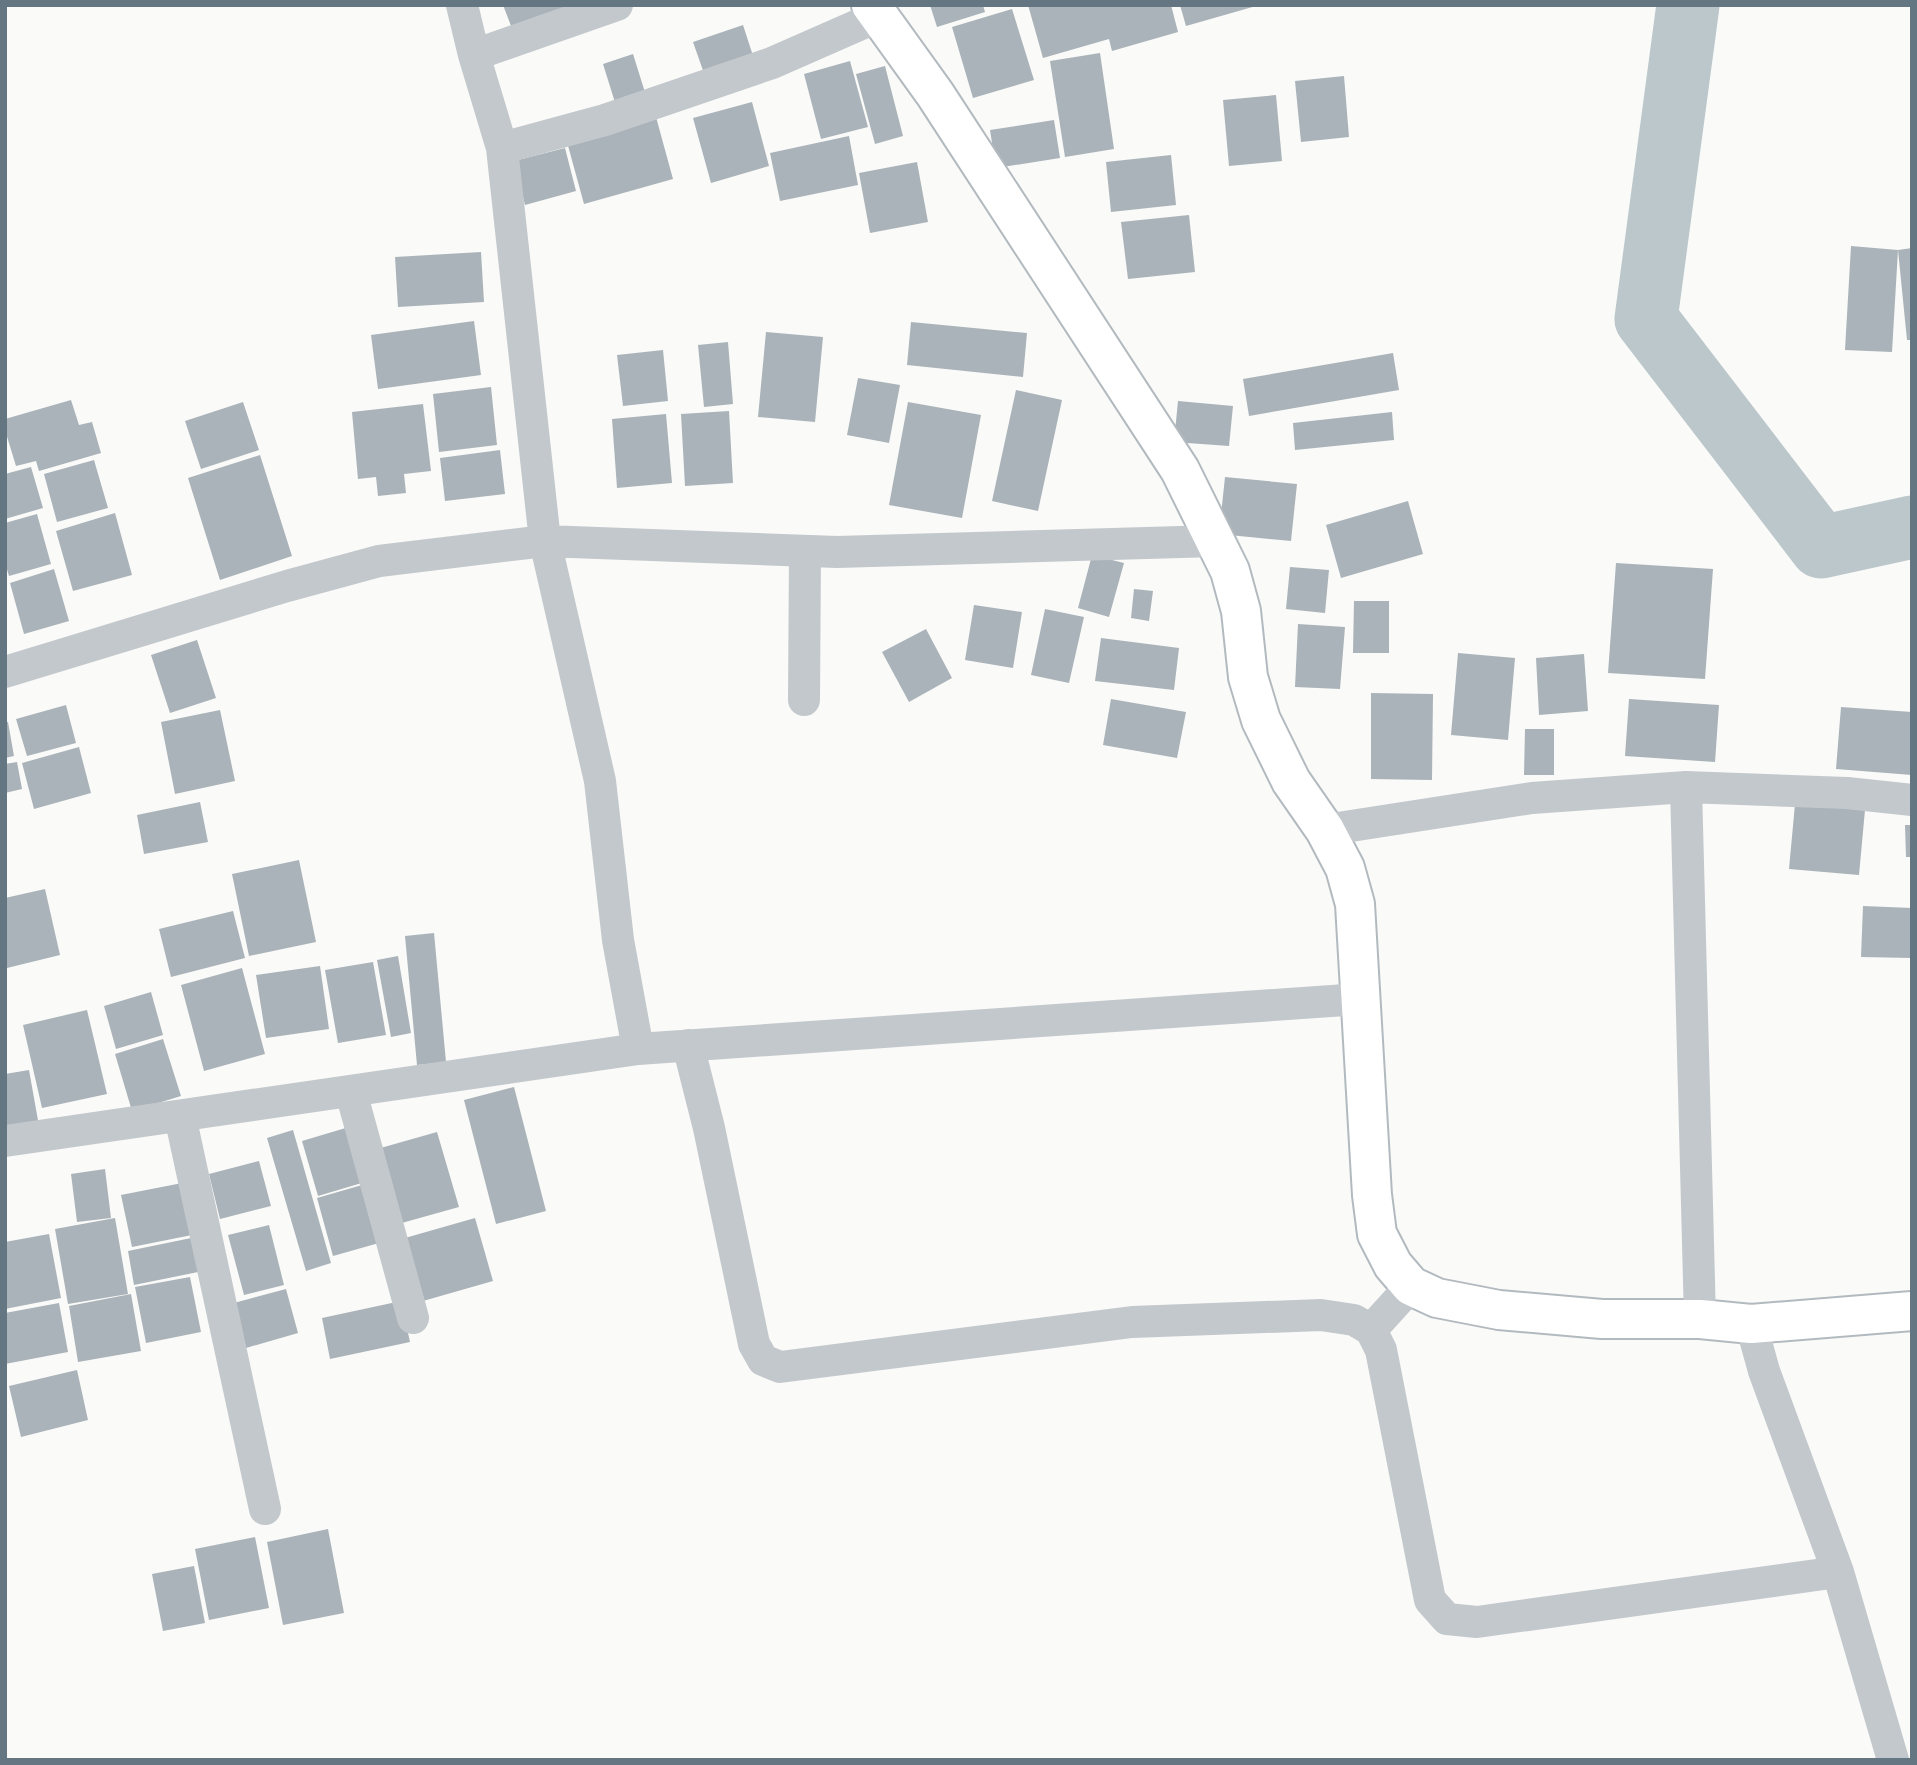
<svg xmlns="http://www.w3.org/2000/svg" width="1917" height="1765" font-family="Rubik,sans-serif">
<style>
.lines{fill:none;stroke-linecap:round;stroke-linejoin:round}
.river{stroke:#bbc7cb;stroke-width:63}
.building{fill:#aab3b9}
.secondary-casing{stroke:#b3babf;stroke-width:42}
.street{stroke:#c3c8cc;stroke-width:32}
.secondary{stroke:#fff;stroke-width:38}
</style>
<rect width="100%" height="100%" fill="#fafaf8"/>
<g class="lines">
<!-- river -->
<path class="river" d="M1688,5l-42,314 175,228 91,-20"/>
</g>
<!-- building -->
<path class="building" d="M503,5h83l-70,34z
M930,5h53l2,7 -48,15z
M1028,5h143l7,27 -66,19 -3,-12 -66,19z
M1180,5h76v1l-70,20z
M1012,9l22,71 -61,18 -21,-71z
M743,25l12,37 -49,17 -13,-37z
M1100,53l14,96 -49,8 -15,-96z
M633,54l15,48 -30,10 -15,-48z
M850,61l18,66 -47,12 -17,-65z
M885,66l18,70 -28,8 -19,-70z
M1344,76l5,61 -48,5 -6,-61z
M1276,95l6,66 -53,5 -6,-66z
M752,102l17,64 -58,17 -18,-65z
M656,117l17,62 -89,25 -17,-62z
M1054,120l6,38 -64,10 -6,-38z
M849,136l9,49 -78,16 -10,-48z
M565,148l11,43 -51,14 -11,-44z
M1171,155l5,50 -65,7 -5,-50z
M917,162l11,60 -58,11 -11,-60z
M1189,215l6,57 -67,7 -7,-57z
M1851,246l47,4 -6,102 -47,-2z
M1912,248v92h-5l-9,-90z
M481,252l3,50 -86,5 -3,-50z
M474,321l7,54 -103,14 -7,-54z
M911,322l116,11 -4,44 -116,-12z
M766,332l57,5 -8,85 -57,-5z
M728,342l5,62 -29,3 -6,-62z
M663,350l5,51 -45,5 -6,-51z
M1393,353l6,37 -150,26 -6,-37z
M858,378l42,7 -11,58 -42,-8z
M491,387l6,58 -58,7 -6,-58z
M1016,390l46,10 -24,111 -46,-10z
M71,400l8,25 13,-3 9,31 -62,18 -3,-10 -20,5 -11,-36v-11z
M1178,401l55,5 -4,40 -55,-4z
M243,402l16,48 -58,19 -16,-48z
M908,402l73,13 -19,103 -73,-13z
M423,404l8,67 -27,3 2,19 -28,3 -2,-19 -18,2 -6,-67z
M729,411l4,72 -48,3 -4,-72z
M1392,412l2,28 -99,10 -2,-27z
M666,414l6,69 -55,5 -5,-69z
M500,450l5,44 -60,7 -5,-43z
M260,455l32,101 -72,24 -32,-102z
M94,460l14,48 -51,14 -13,-48z
M31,467l12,41 -38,11v-45z
M1225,477l72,7 -6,57 -72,-7z
M1408,501l15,53 -82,24 -15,-53z
M115,513l17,62 -59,16 -17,-60z
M37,514l14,50 -42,12 -4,-13v-40z
M1092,555l32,8 -15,54 -31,-9z
M1616,563l97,6 -8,110 -97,-6z
M1290,567l39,3 -4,43 -39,-4z
M54,569l15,52 -45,13 -14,-51z
M1134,589l19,2 -4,30 -18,-3z
M1354,601h35v52h-36z
M974,605l48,7 -9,56 -48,-8z
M1045,609l39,8 -15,66 -38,-8z
M1298,624l47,3 -5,62 -45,-2z
M926,629l26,49 -43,24 -27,-50z
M1101,638l78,10 -5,42 -79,-9z
M197,640l19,58 -46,15 -19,-58z
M1458,653l57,5 -7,82 -57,-5z
M1584,654l4,57 -49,4 -3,-57z
M1371,693l62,1 -1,86 -61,-1z
M1111,699l75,13 -9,46 -74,-13z
M1629,699l90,6 -4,57 -90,-6z
M66,705l10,38 -49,13 -11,-37z
M1841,707l71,5v63l-76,-6z
M220,710l15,71 -60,13 -14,-72z
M5,722h3l6,34 -9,2z
M1525,729h29v46h-30z
M79,747l12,46 -57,16 -12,-46z
M17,762l5,27 -17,4v-29z
M200,802l8,40 -64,12 -7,-39z
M1795,804l70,6 -6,65 -70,-6z
M1905,825h7v32h-6z
M299,860l17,82 -67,14 -17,-82z
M45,889l15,66 -53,13 -2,-9v-61z
M1863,906l49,2v50l-51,-1z
M233,911l12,47 -74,19 -12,-48z
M434,933l12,129 -29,3 -12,-129z
M398,956l13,77 -20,4 -14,-77z
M373,962l13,73 -48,8 -13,-73z
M320,966l9,63 -63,9 -10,-63z
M242,968l23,86 -61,17 -23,-86z
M151,992l12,43 -47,14 -12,-43z
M87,1010l20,84 -65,14 -19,-83z
M163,1039l18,57 -49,15 -17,-57z
M29,1070l10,56 -34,6v-58z
M514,1087l32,124 -50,13 -32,-124z
M349,1127l16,55 -47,14 -16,-55z
M293,1130l38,133 -25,8 -39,-133z
M437,1132l22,75 -68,19 -21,-75z
M259,1161l12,45 -51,13 -11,-45z
M105,1169l6,49 -34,4 -6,-48z
M182,1183l10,52 -60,12 -11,-52z
M369,1183l17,58 -53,15 -16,-58z
M115,1218l13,76 -60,10 -13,-75z
M475,1218l18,63 -77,22 -18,-63z
M269,1225l15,60 -40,10 -16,-60z
M49,1234l12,64 -56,11v-67z
M201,1236l7,34 -74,15 -6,-34z
M190,1277l11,55 -55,11 -11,-56z
M286,1289l12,44 -52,15 -12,-45z
M131,1294l10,57 -63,11 -9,-56z
M401,1301l9,41 -80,17 -8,-41z
M59,1303l9,49 -63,12v-51z
M77,1370l11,50 -67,17 -12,-51z
M328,1529l16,84 -61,12 -16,-83z
M255,1537l14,71 -60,12 -14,-71z
M194,1566l11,57 -42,8 -11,-57z"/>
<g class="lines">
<defs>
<path id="secondary" d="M871,5l64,89 245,376 50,101 11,40 7,66 13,43 30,61 34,49 20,38 10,36 17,291 5,39 16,31 18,21 26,12 62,12 103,9h98l51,5 161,-13"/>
</defs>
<!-- secondary casing -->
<use href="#secondary" class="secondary-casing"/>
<!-- street -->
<path class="street" d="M462,5l12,50 28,93 43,393 55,240 18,159 20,109
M474,55l143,-50
M502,148l103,-28 167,-57 107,-47
M5,672l282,-86 92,-25 166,-20 292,11 379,-11
M804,700l1,-149
M1686,787l14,532
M1325,830l207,-32 154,-11 161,6 65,7
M688,1045l21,83 45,216 9,16 17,7 352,-45 189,-7 33,5 17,10 10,20 49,250 17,19 30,3 361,-50
M351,1092l62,226
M180,1116l85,393
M5,1141l633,-92 722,-50
M1751,1324l13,47 74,201 55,188
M1371,1330l40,-44"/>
<!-- secondary -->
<use href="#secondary" class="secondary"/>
</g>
<!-- border -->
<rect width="1917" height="1765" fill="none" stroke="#657683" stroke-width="14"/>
</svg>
